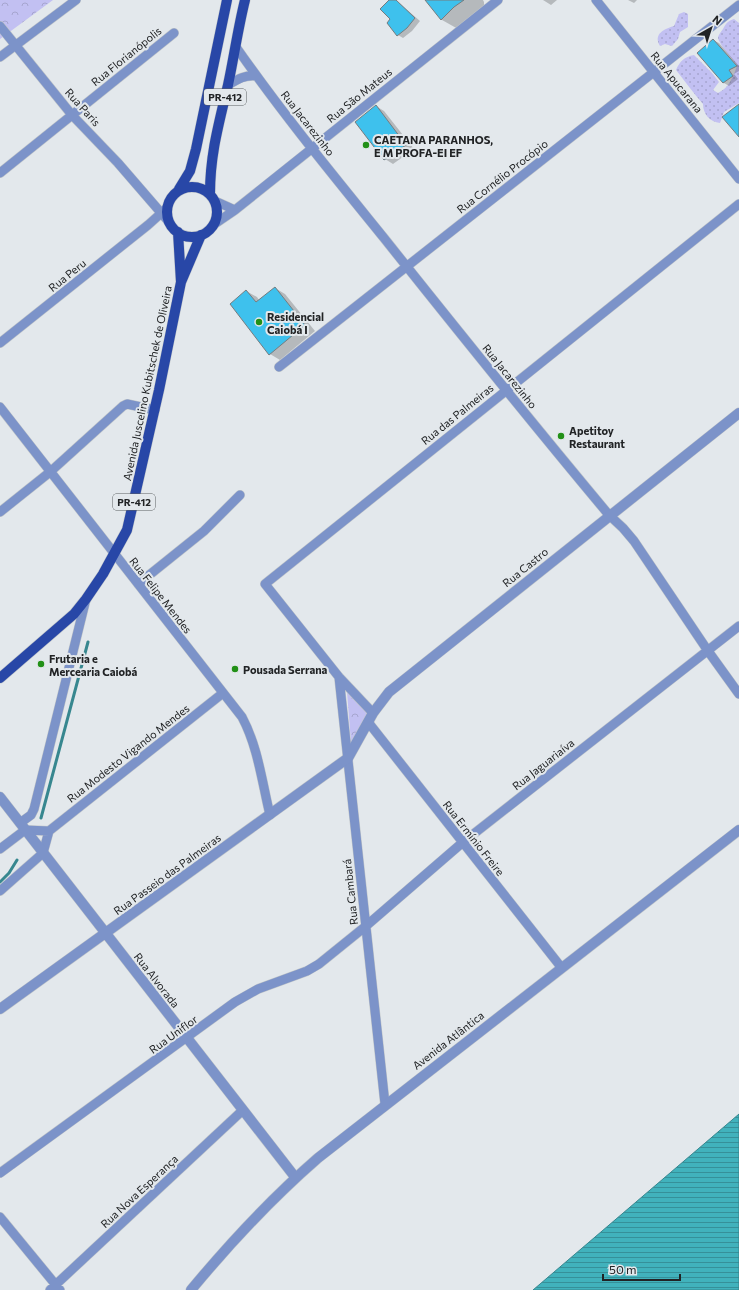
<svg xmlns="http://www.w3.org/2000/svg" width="739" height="1290" font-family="Commissioner,sans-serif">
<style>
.grass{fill:url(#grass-dots)}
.forest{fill:url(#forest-crowns)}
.water{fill:url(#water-rules);stroke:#37878f}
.shadow{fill:#0003}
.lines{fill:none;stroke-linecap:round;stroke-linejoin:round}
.stream{stroke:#37878f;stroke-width:3}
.building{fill:#3ec1ed;stroke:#767c7f}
.minor-casing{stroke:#c0c5c8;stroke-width:10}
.tertiary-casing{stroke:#c0c5c8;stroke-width:11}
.primary-casing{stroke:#c0c5c8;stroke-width:11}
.minor{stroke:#7c93c9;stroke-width:9}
.tertiary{stroke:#7c93c9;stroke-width:10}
.primary{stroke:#2847a7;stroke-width:10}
.poi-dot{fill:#229017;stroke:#e3e8ec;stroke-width:1.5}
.labels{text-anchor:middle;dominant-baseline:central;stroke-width:4;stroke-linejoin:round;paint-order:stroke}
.shield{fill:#e3e8ec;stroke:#5b5e61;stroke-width:1}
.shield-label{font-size:10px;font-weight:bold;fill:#212325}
.street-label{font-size:11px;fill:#212325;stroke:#e3e8ec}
.poi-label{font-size:11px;font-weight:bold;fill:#212325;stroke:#e3e8ec;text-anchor:start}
</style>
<defs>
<pattern id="grass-dots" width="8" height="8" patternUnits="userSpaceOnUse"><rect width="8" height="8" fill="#c2c0f2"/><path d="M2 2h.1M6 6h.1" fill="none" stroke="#a6a5cf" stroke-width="1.8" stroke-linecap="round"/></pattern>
<pattern id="forest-crowns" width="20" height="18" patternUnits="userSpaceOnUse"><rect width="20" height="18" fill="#c2c0f2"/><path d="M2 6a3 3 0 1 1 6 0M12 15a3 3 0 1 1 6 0" fill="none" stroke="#a6a5cf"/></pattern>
<pattern id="water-rules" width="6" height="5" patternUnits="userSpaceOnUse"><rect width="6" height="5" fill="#41b2bc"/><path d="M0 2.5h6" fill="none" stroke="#369099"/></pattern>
</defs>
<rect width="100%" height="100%" fill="#e3e8ec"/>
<!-- grass -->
<path class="grass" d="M684,12l4,2v13l-8,5 -2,7 -6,7 -7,-2 -5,2c-7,-12 4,-17 14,-20l5,-12z
M734,19l5,4v80l-15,9 -4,11c-10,-1 -17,-9 -17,-19 -10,-11 -18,-23 -27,-34 4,-9 8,-13 18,-15l18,18 7,9 -6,8 5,3c11,-5 15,-16 19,-27 -4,-8 -19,-22 -19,-29 1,-3 3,-5 5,-8 3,-6 5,-8 11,-10z"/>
<!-- forest -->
<path class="forest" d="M0,0h53l-53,39z
M347,692l20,21 -16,30z"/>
<!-- water -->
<path class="water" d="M739,1114v176h-206z"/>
<!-- shadow -->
<path class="shadow" d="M390,0l7,1 23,20 -8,10 -9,7 -5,-3 -7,-16z
M426,0h57l1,2v4l-26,23 -16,-9z
M543,0h14l-6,5z
M628,0h9l-3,3z
M713,40l6,3 20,23v5l-5,3 4,5 -9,7 -5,-3 -26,-30z
M376,106l8,5 30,38 -21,15 -8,-5 -28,-37z
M275,288l10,6 30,37 -35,29 -10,-6 -24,-63 11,6 2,3z"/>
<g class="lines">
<!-- stream -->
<path class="stream" d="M41,818l47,-176
M0,882l9,-9 8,-13"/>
</g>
<!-- building -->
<path class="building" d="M389,0h7l19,18 -8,10 -10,8 -10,-13 3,-4 -10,-10z
M425,0h39l-10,7 -13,13z
M713,39l24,27 -8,4 4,6 -10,7 -26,-30z
M739,104v33l-17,-20z
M376,105l30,40 -22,15 -29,-38z
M275,287l30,38 -36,30 -39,-51 16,-14 10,12z"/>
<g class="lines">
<defs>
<path id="minor" d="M596,0l143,179
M0,26l72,89 46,48 51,59
M236,47c46,66 97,128 148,191 74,93 149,186 225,277l14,13 11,13 74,110 31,43
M0,57l76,-57
M228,85c10,-6 16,-10 28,-9
M0,173l174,-140
M215,201l20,9
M213,225l22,-15 263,-210
M0,343l148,-118 19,-17
M279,367l460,-362
M0,407l242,310c16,30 20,65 28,98
M0,512l50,-40 73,-66 4,-2 28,6
M138,584l66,-53 36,-36
M339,677l46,427
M373,713l-34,-36 -74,-93 474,-380
M368,722l193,245
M20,823l11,-8 3,-6 52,-210
M0,849l25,-19 24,1
M0,891l43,-38 6,-22 174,-138
M0,1173l235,-171 23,-13 49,-18 12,-7 47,-38 96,-83 277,-217
M0,1217l60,73
M50,1290l193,-180"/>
<path id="tertiary" d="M0,797l295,380
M0,1009l348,-251 25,-45 16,-21 350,-279
M191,1290c39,-47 81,-92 127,-132l421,-328"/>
<path id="primary" d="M167 212a25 25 0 1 1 50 0a25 25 0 1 1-50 0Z
M179,189l11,-18 6,-22 31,-149
M210,194c0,-40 9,-71 18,-109 6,-28 10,-57 17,-85
M178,232l3,50
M0,678l74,-64 12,-15 17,-25 24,-44 32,-140 22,-108 20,-47"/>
</defs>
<!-- minor casing -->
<use href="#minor" class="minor-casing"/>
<!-- tertiary casing -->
<use href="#tertiary" class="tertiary-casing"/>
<!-- primary casing -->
<use href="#primary" class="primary-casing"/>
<!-- minor -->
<use href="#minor" class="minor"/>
<!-- tertiary -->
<use href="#tertiary" class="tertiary"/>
<!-- primary -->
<use href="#primary" class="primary"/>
</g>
<!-- markers -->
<g class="poi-dot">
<circle cx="366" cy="145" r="4"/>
<circle cx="259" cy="322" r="4"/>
<circle cx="561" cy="436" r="4"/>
<circle cx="41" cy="664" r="4"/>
<circle cx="235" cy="669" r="4"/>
</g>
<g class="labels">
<!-- shield labels -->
<g class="shield">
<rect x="204" y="89" width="42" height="16" rx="3"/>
<rect x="113" y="494" width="42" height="16" rx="3"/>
</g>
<g class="shield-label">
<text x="225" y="97">PR-412</text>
<text x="134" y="502">PR-412</text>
</g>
<!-- street labels -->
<g class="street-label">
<text transform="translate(126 56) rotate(-39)">Rua Florianópolis</text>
<text transform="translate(677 82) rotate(51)">Rua Apucarana</text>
<text transform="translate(359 95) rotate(-39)">Rua São Mateus</text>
<text transform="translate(83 107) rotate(48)">Rua Paris</text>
<text transform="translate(308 123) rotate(52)">Rua Jacarezinho</text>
<text transform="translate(502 176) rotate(-38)">Rua Cornélio Procópio</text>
<text transform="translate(67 275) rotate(-39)">Rua Peru</text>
<text transform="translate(510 376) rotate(51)">Rua Jacarezinho</text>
<text transform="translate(147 383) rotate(-78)">Avenida Juscelino Kubitschek de Oliveira</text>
<text transform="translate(457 414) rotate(-39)">Rua das Palmeiras</text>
<text transform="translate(525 567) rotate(-39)">Rua Castro</text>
<text transform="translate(161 595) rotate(52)">Rua Felipe Mendes</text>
<text transform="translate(128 753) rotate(-38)">Rua Modesto Vigando Mendes</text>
<text transform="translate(543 764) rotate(-38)">Rua Jaguariaíva</text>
<text transform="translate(474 838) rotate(52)">Rua Ermínio Freire</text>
<text transform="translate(167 874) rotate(-36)">Rua Passeio das Palmeiras</text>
<text transform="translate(350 892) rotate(-96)">Rua Cambará</text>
<text transform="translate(157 980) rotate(52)">Rua Alvorada</text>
<text transform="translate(173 1034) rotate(-36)">Rua Uniflor</text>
<text transform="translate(448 1040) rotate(-38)">Avenida Atlântica</text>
<text transform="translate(139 1191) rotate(-43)">Rua Nova Esperança</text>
</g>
<!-- poi labels -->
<g class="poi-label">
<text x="374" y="139">CAETANA PARANHOS,<tspan x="374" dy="13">E M PROFA-EI EF</tspan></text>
<text x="267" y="316">Residencial<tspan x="267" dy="13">Caiobá I</tspan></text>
<text x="569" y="430">Apetitoy<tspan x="569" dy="13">Restaurant</tspan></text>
<text x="49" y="658">Frutaria e<tspan x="49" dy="13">Mercearia Caiobá</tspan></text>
<text x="243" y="669">Pousada Serrana</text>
</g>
</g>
<!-- north arrow -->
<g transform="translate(711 28) rotate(39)" stroke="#e3e8ec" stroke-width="3" paint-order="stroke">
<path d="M0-3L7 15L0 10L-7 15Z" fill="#212325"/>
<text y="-6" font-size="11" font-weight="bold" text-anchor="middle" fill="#212325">N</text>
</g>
<!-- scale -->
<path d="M603 1274v6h77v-6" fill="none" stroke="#212325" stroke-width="2"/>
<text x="609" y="1274" font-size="12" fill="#212325" stroke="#e3e8ec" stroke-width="3" paint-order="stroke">50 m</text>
</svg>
